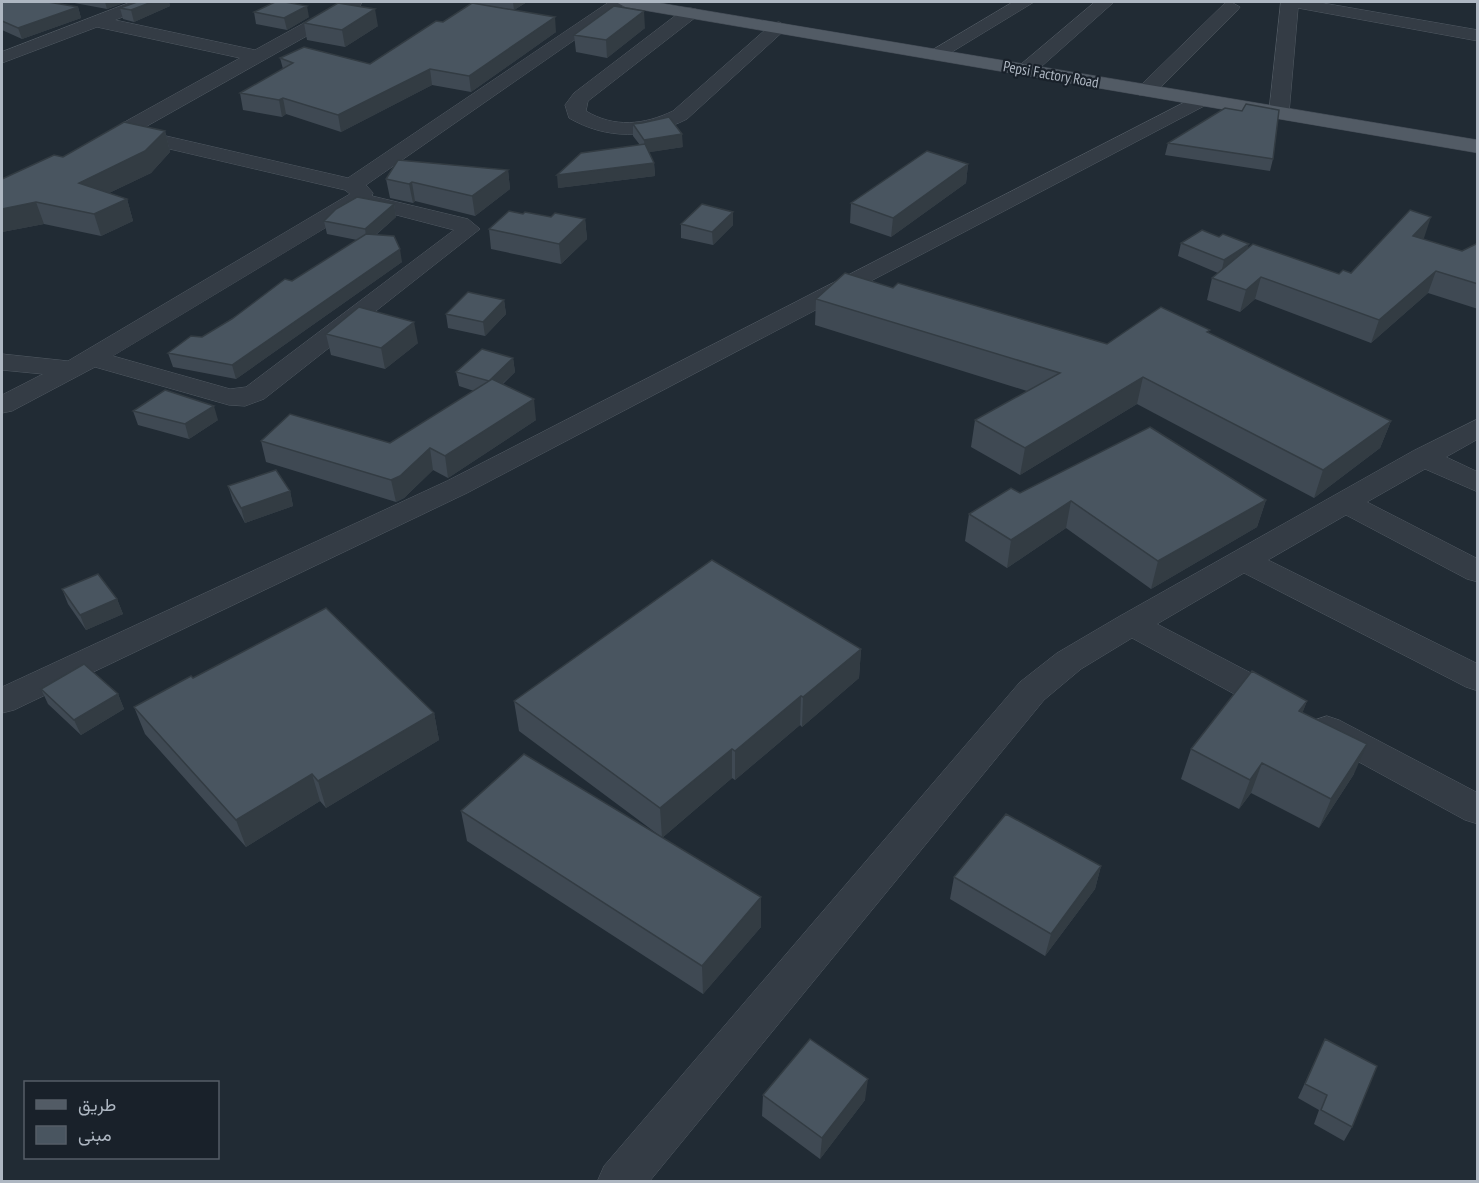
<svg xmlns="http://www.w3.org/2000/svg" width="1479" height="1183" font-family="'PT Sans Narrow',Vazirmatn,sans-serif">
<style>
.lines{fill:none;stroke-linecap:round;stroke-linejoin:round}
.minor-casing{stroke:#515a63;stroke-width:1}
.major-casing{stroke:#404852;stroke-width:1}
.minor{fill:#343c45;fill-rule:evenodd}
.major{fill:#525b65;fill-rule:evenodd}
.wall{fill:#3f4953}
.shaded-wall{fill:#333c43}
.building{fill:#495560;stroke:#333c43;stroke-width:1.5}
.labels{text-anchor:middle;dominant-baseline:central;stroke-width:4.5;stroke-linejoin:round;paint-order:stroke}
.far-street-label{font-size:15px;fill:#aeb7c2;stroke:#19212a}
</style>
<rect width="100%" height="100%" fill="#212b34"/>
<g class="lines">
<defs>
<path id="minor" d="M131,2h23l-3,4 -36,14 140,30 87,-48h20l-2,4 -220,124 208,48 261,-176h20l-263,183 7,8 -1,3 96,23 12,10 -216,170 -19,7 -16,-1 -134,-38 -83,44 -10,2v-18l41,-21 -41,-4v-16l66,7 282,-167 -5,-4 -218,-51 -9,-7 3,-8 119,-66 -143,-31 -95,36v-11zM362,206l92,24 -208,157 -16,2 -117,-33z
M1013,2h21l-92,56h-14l-2,-4z
M1095,2h19l-81,72h-14l-2,-4 2,-4z
M1231,2l9,5 -3,4 -84,84h-14l-3,-4 3,-4 86,-84z
M1281,2h36l161,28v11l-180,-33 -9,105 -3,4h-14l-3,-4z
M690,8l6,1 3,4 -3,4 -108,84 -2,10c28,17 58,14 87,0l100,-88 6,-1 9,5 -101,92c-39,20 -80,21 -118,-1l-4,-13 9,-12 110,-84z
M1201,94l10,6 -3,4 -741,389 -453,217 -12,3v-26l445,-206z
M1478,419v20l-32,18 32,15v20l-53,-23 -58,33 111,57v23l-11,-3 -121,-64 -78,45 210,104v27l-12,-4 -222,-114 -87,51 136,71 5,9 -5,9 -12,3 -12,-3 -137,-75 -51,31 -37,31 -395,482h-52l7,-16 416,-484 37,-29 63,-37 293,-165z
M1327,716l12,4 139,73v31l-13,-4 -150,-82 -5,-9 5,-9z"/>
<path id="major" d="M616,2h38l824,138v13l-853,-146z"/>
</defs>
<!-- minor casing -->
<use href="#minor" class="minor-casing"/>
<!-- major casing -->
<use href="#major" class="major-casing"/>
<!-- minor -->
<use href="#minor" class="minor"/>
<!-- major -->
<use href="#major" class="major"/>
</g>
<!-- wall -->
<path class="wall" d="M2,2l76,5 3,11 -59,21 -20,-9z
M69,2h57l-19,7z
M137,2h32l1,4 -36,16 -11,-3 -3,-11z
M466,2h61l-13,8z
M254,12l55,5 -22,13 -31,-6z
M443,22l113,10 -85,60 -39,-7 -91,47 -55,-18 -4,3 -39,-7 -3,-17 43,-24 -3,-11 90,6z
M304,23l74,3 -33,21 -38,-7z
M645,28l-38,30 -31,-6 -2,-17z
M633,124l50,23 -34,5 5,11 1,13 -97,12 82,-43 -7,-9z
M165,131l5,21 -19,21 -42,20 18,6 6,22 -32,15 -57,-12 -42,8v-53l61,-22z
M1168,143l105,16 -3,12 -105,-16z
M968,164l-2,19 -75,54 -41,-14 1,-20z
M508,170l2,19 -35,27 -60,-15 -2,2 -23,-5 -4,-19z
M394,204l2,13 -20,18 26,27 -166,117 -63,-12 -5,-14 34,-16 155,-97 -30,-6 -3,-13z
M523,214l28,3 34,2 2,20 -26,25 -70,-15 -2,-20z
M681,224l52,1 -20,20 -32,-7z
M1424,238l-1,1 39,12 16,-8v66l-50,-16 -57,50 -116,-44 -15,13 -33,-12 5,-22 6,-5 -40,-17 3,-13 67,5 91,26 12,-1z
M893,288l214,56 102,-10 182,87 -11,27 -66,50 -177,-94 -117,71 -49,-28 4,-27 52,-29 -212,-66 1,-26z
M504,300l2,14 -21,22 -37,-8 -2,-14z
M326,334l92,9 -33,26 -54,-14z
M513,358l2,14 -12,12 33,36 -88,58 -15,-8 -29,28 -8,4 -130,-40 -5,-21 129,2 84,-52 -15,-5 -3,-14z
M133,411l85,9 -29,19 -51,-14z
M228,486l62,5 3,15 -48,17 -12,-22z
M1020,493l246,7 -9,27 -106,62 -85,-61 -59,40 -42,-27 4,-27z
M62,589l55,10 6,15 -37,16 -18,-26z
M861,649l-2,29 -57,49 -2,-2 -65,55 -3,-2 -70,60 99,89 -58,67 -236,-153 -6,-30 199,25 -141,-105 -5,-30z
M193,678l241,35 5,27 -113,68 -6,-7 -74,46 -101,-113 -11,-27z
M41,689l77,5 6,15 -43,26 -33,-31z
M1307,701l-5,12 52,61 -35,54 -68,-35 -12,16 -58,-30 10,-30z
M1101,866l-6,23 -50,67 -95,-57 4,-22z
M1325,1039l27,88 -8,14 -30,-17 5,-14 -21,-12z
M763,1095l102,5 -45,59 -58,-43z"/>
<!-- shaded-wall -->
<path class="shaded-wall" d="M105,2h21l-19,7z
M152,2h17l1,4 -36,16 -3,-12z
M513,2h14l-13,8z
M307,6l2,11 -22,13 -3,-12z
M78,7l3,11 -59,21 -4,-11z
M375,9l3,17 -33,21 -3,-17z
M644,11l1,17 -38,30 -1,-18z
M555,17l1,15 -85,60 -2,-16z
M430,69l2,16 -91,47 -3,-17z
M283,98l3,16 -4,3 -3,-17z
M165,131l5,21 -19,21 -65,31 -7,-21z
M682,134l1,13 -38,6 -1,-13z
M654,163l1,13 -97,12 -1,-13z
M968,164l-2,19 -75,54 2,-19z
M508,170l2,19 -35,27 -3,-20z
M412,182l3,19 -2,2 -4,-19z
M127,199l6,22 -32,15 -7,-22z
M36,202l8,22 -42,8v-23z
M394,204l2,13 -29,25 -2,-13z
M733,212v13l-20,20 -1,-13z
M1431,217l-7,21 -18,20 7,-22z
M585,219l2,20 -26,25 -2,-20z
M1249,244l-4,13 -24,17 3,-14z
M400,249l2,13 -166,117 -4,-14z
M1436,271l-8,22 -57,50 8,-23z
M1261,277l-6,22 -15,13 6,-22z
M504,300l2,14 -21,22 -2,-14z
M414,322l4,21 -33,26 -4,-21z
M513,358l2,14 -25,23 -1,-14z
M1143,377l-6,27 -117,71 5,-27z
M534,399l2,21 -88,58 -3,-22z
M214,406l4,14 -29,19 -4,-15z
M1391,421l-11,27 -66,50 9,-28z
M430,448l3,22 -29,28 -8,4 -5,-22z
M290,491l3,15 -48,17 -4,-15z
M1266,500l-9,27 -106,62 7,-28z
M1071,501l-5,27 -59,40 4,-28z
M117,599l6,15 -37,16 -6,-15z
M861,649l-2,29 -57,49 1,-30z
M118,694l6,15 -43,26 -7,-15z
M801,696l-1,29 -65,55v-29z
M1307,701l-11,29 3,-19z
M434,713l5,27 -113,68 -8,-27z
M1367,744l-13,30 -35,54 12,-29z
M732,749v29l-70,60 -2,-30z
M1262,763l-11,30 -12,16 11,-29z
M312,774l8,27 -74,46 -10,-27z
M1101,866l-6,23 -50,67 6,-22z
M761,897v30l-58,67 -1,-28z
M868,1079l-3,21 -45,59 2,-21z"/>
<!-- building -->
<path class="building" d="M2,2h46l30,5 -60,21 -16,-7z
M137,2h15l-21,8 -11,-2z
M275,2h10l22,4 -23,12 -30,-6z
M338,3l37,6 -33,21 -38,-7z
M472,3l83,14 -86,59 -39,-7 -92,46 -55,-17 -4,2 -39,-7 53,-30 -13,-5 24,-11 66,17 66,-43 7,1z
M614,6l30,5 -38,29 -32,-5z
M1246,104l33,6 -6,49 -105,-16 57,-35 17,3z
M669,117l13,17 -38,6 -11,-16 9,-1z
M124,122l41,9 -20,20 -66,32 48,16 -33,15 -58,-12 -34,7v-30l52,-24 9,2z
M645,144l9,19 -97,12 24,-22z
M927,151l41,13 -75,54 -42,-15z
M398,160l110,10 -36,26 -60,-14 -3,2 -23,-5z
M357,197l37,7 -29,25 -41,-8 12,-12z
M702,204l31,8 -21,20 -31,-8z
M1410,210l21,7 -18,19 49,15 16,-8v41l-42,-13 -57,49 -118,-43 -15,13 -34,-12 41,-34 86,30 4,-4 8,3z
M509,211l14,3 2,-2 26,5 4,-4 30,6 -26,25 -70,-15z
M1202,230l17,7 4,-3 26,10 -25,16 -43,-17z
M366,234l28,2 6,13 -168,116 -64,-12 23,-17 11,1 30,-18 53,-40 7,2z
M845,273l48,15 5,-5 209,61 54,-37 49,23 -3,2 184,89 -68,49 -180,-93 -118,71 -50,-28 85,-47 -244,-74z
M468,292l36,8 -21,22 -37,-8z
M359,307l55,15 -33,26 -55,-14z
M482,349l31,9 -24,23 -33,-9z
M492,379l42,20 -89,57 -15,-8 -30,28 -9,4 -130,-39 29,-27 100,29z
M165,390l49,16 -29,18 -52,-13z
M1150,427l116,73 -108,61 -87,-60 -60,39 -42,-26 42,-26 9,5z
M276,470l14,21 -49,17 -13,-22z
M712,560l149,89 -58,48 -2,-1 -66,55 -3,-2 -72,59 -146,-107z
M98,574l19,25 -37,16 -18,-26z
M326,608l108,105 -116,68 -6,-7 -76,46 -102,-113 57,-31 2,2z
M84,664l34,30 -44,26 -33,-31z
M1252,671l55,30 -8,10 68,33 -36,55 -69,-36 -12,17 -59,-31z
M524,754l237,143 -59,69 -241,-155z
M1006,814l95,52 -50,68 -97,-57z
M810,1039l58,40 -46,59 -59,-43z
M1325,1039l52,27 -25,61 -31,-17 6,-15 -22,-11z"/>
<g class="labels">
<!-- far-street labels -->
<g class="far-street-label">
<text transform="translate(1051 74) rotate(10)">Pepsi Factory Road</text>
</g>
</g>
<!-- border -->
<rect width="1479" height="1183" fill="none" stroke="#aeb7c2" stroke-width="6"/>
<!-- legend -->
<rect x="24" y="1081" width="195" height="78" fill="#19212a" stroke="#555d67" stroke-width="1.5"/>
<rect x="36" y="1100" width="30" height="9" fill="#525b65" stroke="#555d67" stroke-width="1.5"/>
<text x="78" y="1111" font-size="18" fill="#aeb7c2">طريق</text>
<rect x="36" y="1126" width="30" height="18" fill="#495560" stroke="#555d67" stroke-width="1.5"/>
<text x="78" y="1141" font-size="18" fill="#aeb7c2">مبنى</text>
</svg>
